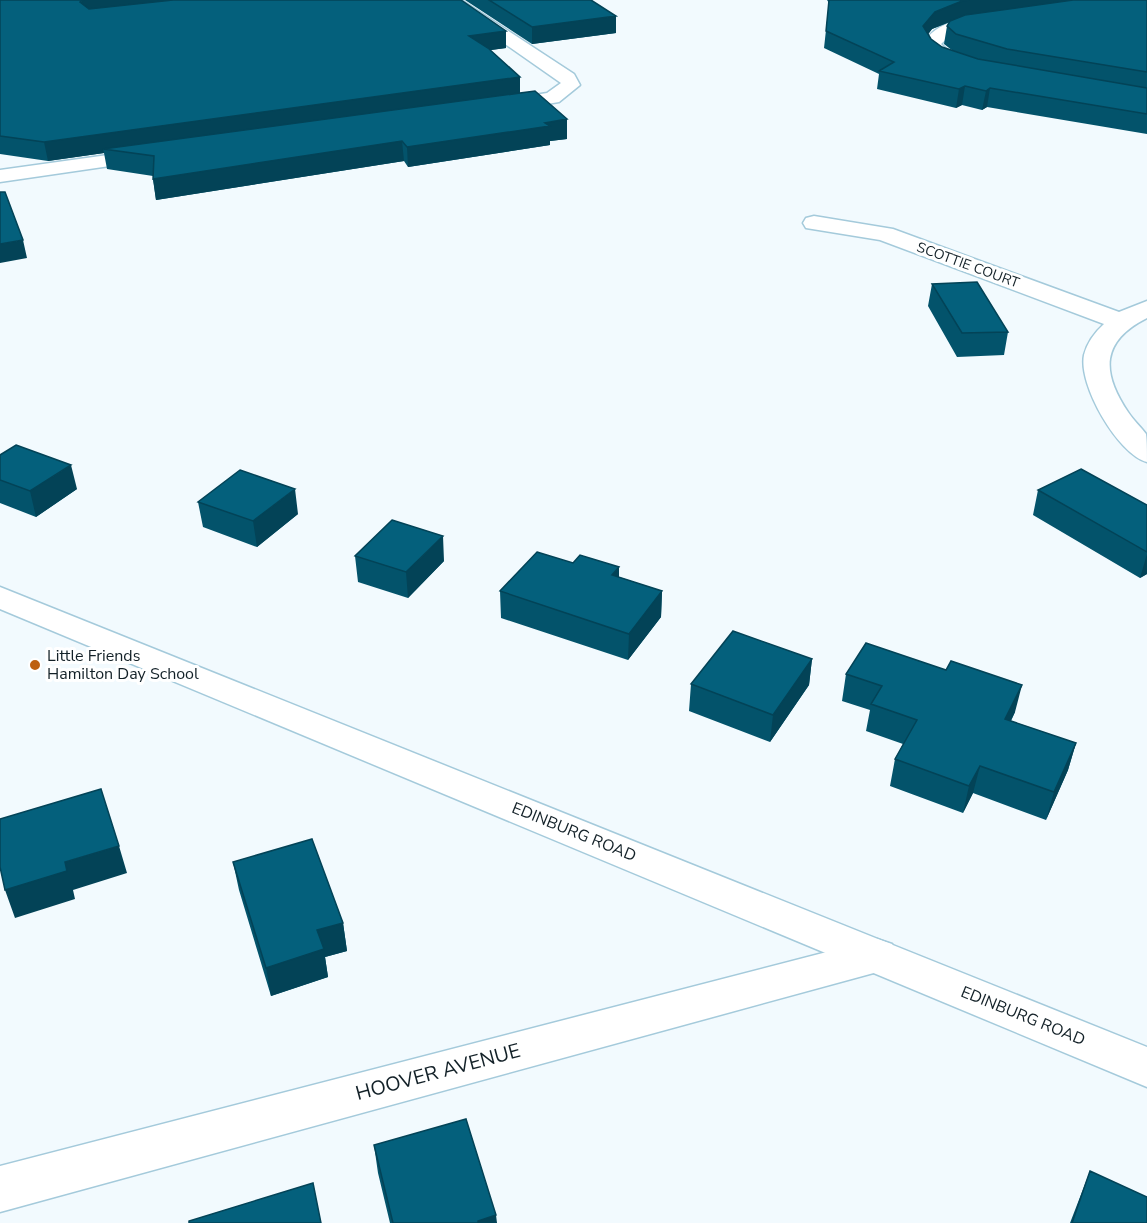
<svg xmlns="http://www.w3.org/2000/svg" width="1147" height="1223" font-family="'Nunito Sans',sans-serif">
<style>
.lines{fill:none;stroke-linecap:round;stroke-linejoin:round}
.street-casing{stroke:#a4cadb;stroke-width:3}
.secondary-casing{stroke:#a4cadb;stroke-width:3}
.street{fill:#fff;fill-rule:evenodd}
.secondary{fill:#fff;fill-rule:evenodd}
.wall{fill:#03536b;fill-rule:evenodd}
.shaded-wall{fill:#034357}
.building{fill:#04607c;stroke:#034357;stroke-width:1.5}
.poi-dot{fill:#bd6011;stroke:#fff;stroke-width:2}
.labels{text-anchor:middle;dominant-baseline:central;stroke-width:6;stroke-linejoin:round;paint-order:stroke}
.far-street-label{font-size:14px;fill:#122027;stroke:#fff}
.poi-label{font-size:16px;fill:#122027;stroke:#fff;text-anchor:start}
.street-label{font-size:16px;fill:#122027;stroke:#fff}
.near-street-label{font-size:20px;fill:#122027;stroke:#fff}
</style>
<rect width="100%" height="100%" fill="#f2fafe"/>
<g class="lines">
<defs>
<path id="street" d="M442,0h19l113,74 6,11 -21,17 -60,10 -7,-2 -2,-4 2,-4 55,-9 14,-10z
M989,16l8,5 -2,3 -41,8 -13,12c9,11 25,13 33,23l-3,4c-18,4 -38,-12 -48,-27 14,-24 41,-25 66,-28z
M151,149l7,2 3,4 -3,4 -158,23v-12z
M814,216l79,13 226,83 28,-11v17c-46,23 -46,54 -19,94 5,8 13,15 18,22 1,7 1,20 1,28 -29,-8 -69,-77 -63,-107 3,-12 11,-23 20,-31l-224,-84 -74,-12 -3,-5 3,-5z
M877,939l15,5 6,12 -6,12 -892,244v-46z"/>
<path id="secondary" d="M0,587l1147,460v40l-1147,-478z"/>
</defs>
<!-- street casing -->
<use href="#street" class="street-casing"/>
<!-- secondary casing -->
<use href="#secondary" class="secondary-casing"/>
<!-- street -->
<use href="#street" class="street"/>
<!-- secondary -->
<use href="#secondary" class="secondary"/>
</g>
<!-- wall -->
<path class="wall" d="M0,0l506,31v17l-16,2 30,27v16l47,46 -17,2v4l-142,22 -4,-6 -248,39 -3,-21v-3l-46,-7 -3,-16 -56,8 -48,-7z
M465,0h126l25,33 -84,11z
M827,0h320v134l-160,-27 -5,3 -20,-5 -6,3 -79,-19 2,-15 -55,-26 5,-45zM950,22l-3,4 -3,18 9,7 -11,-4 -11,-8 -3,-5 4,-5z
M932,284l76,48 -4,23 -47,2 -29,-51z
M0,455l77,34 -41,28 -36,-14z
M1038,490l109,15v69l-7,4 -107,-63z
M198,502l100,12 -41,33 -54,-20z
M355,556l89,5 -36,37 -50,-16z
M619,577l43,14 -1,26 -33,43 -127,-42 -1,-27z
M812,659l-3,26 -39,57 -81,-31 2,-27z
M846,674l169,38 -4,9 65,22 -8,27 -22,50 -73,-27 -10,20 -73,-27 5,-27 8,-15 -37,-13 4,-21 -28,-9z
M233,862l110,61 4,28 -22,6 3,20 -57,19 -32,-106z
M374,1145l123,78h-107l-12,-50z
M1090,1171l57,52h-77z"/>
<!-- shaded-wall -->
<path class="shaded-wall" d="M83,0h111l-111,18 -3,-16z
M969,0h118l-128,18 -27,11 -11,15 2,-18 12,-14 27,-11z
M616,16v17l-84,11v-17z
M506,31v17l-36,5 -1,-17z
M520,77v18l-417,54 1,4 -56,8 -4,-19z
M965,86l-3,19 -6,3 3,-19z
M990,88l-3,19 -5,3 4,-19z
M567,119v20l-17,2v4l-142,22 -1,-20z
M402,141l2,20 -248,39 -3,-21z
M23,240l4,18 -27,5v-19z
M71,465l6,24 -41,28 -6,-26z
M295,489l3,25 -41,33 -4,-26z
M443,536l1,25 -36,37 -2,-26z
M1147,554v20l-7,4z
M619,567v26l-7,-18z
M662,591l-1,26 -33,43 1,-26z
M812,659l-3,26 -39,57 3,-27z
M1022,685l-7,27 -17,34 7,-27z
M1076,743l-8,27 -22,50 8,-28z
M980,766l-7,27 -10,20 6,-27z
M119,846l8,27 -54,17 2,9 -60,19 -10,-28 60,-28z
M343,923l4,28 -22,6 3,20 -57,19 -5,-28 51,-38z
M496,1215l1,8h-19v-2z"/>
<!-- building -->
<path class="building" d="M0,0h83l-3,2 9,7 84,-9h288l45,31 -37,5 19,12 32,29 -476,65 -44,-6z
M489,0h102l25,16 -84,11z
M829,0h140l-7,1 -27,11 -12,14 8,13 11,8 36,12 169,29v26l-157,-26 -4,3 -21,-5 -6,3 -80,-18 15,-9 -68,-31z
M1073,0h74v72l-140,-23 -51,-15 -9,-8 3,-5 15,-6z
M535,91l32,28 -22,4 5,3 -143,21 -5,-6 -249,38 1,-23 -51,-7z
M0,192h5l18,48 -23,4z
M977,282l31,50 -46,1 -30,-49z
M16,445l55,20 -41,26 -30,-11v-25z
M1081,469l66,36v47l-109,-62z
M240,470l55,19 -42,32 -55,-19z
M392,520l51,16 -37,36 -51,-16z
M537,552l36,11 7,-8 39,12 -7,8 50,16 -33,43 -129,-43z
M733,631l79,28 -39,56 -82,-31z
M866,643l80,27 5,-9 71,24 -17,34 71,24 -22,49 -74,-26 -11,20 -74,-27 22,-39 -46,-16 11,-18 -36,-12z
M101,789l18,57 -54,16 2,9 -62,19 -5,-23v-48z
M312,839l31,84 -26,7 7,19 -58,19 -33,-106z
M466,1119l30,96 -18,6v2h-85l-19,-78z
M1090,1171l57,26v26h-75z
M313,1183l8,40h-132v-2z"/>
<!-- markers -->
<circle class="poi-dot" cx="35" cy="665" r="6"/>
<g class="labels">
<!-- far-street labels -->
<g class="far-street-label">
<text transform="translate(968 265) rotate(20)">SCOTTIE COURT</text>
</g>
<!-- poi labels -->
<g class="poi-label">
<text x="47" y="656">Little Friends<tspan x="47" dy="18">Hamilton Day School</tspan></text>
</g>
<!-- street labels -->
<g class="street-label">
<text transform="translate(574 832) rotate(22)">EDINBURG ROAD</text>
<text transform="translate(1023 1016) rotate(22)">EDINBURG ROAD</text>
</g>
<!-- near-street labels -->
<g class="near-street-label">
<text transform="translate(438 1072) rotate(-15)">HOOVER AVENUE</text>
</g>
</g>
</svg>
